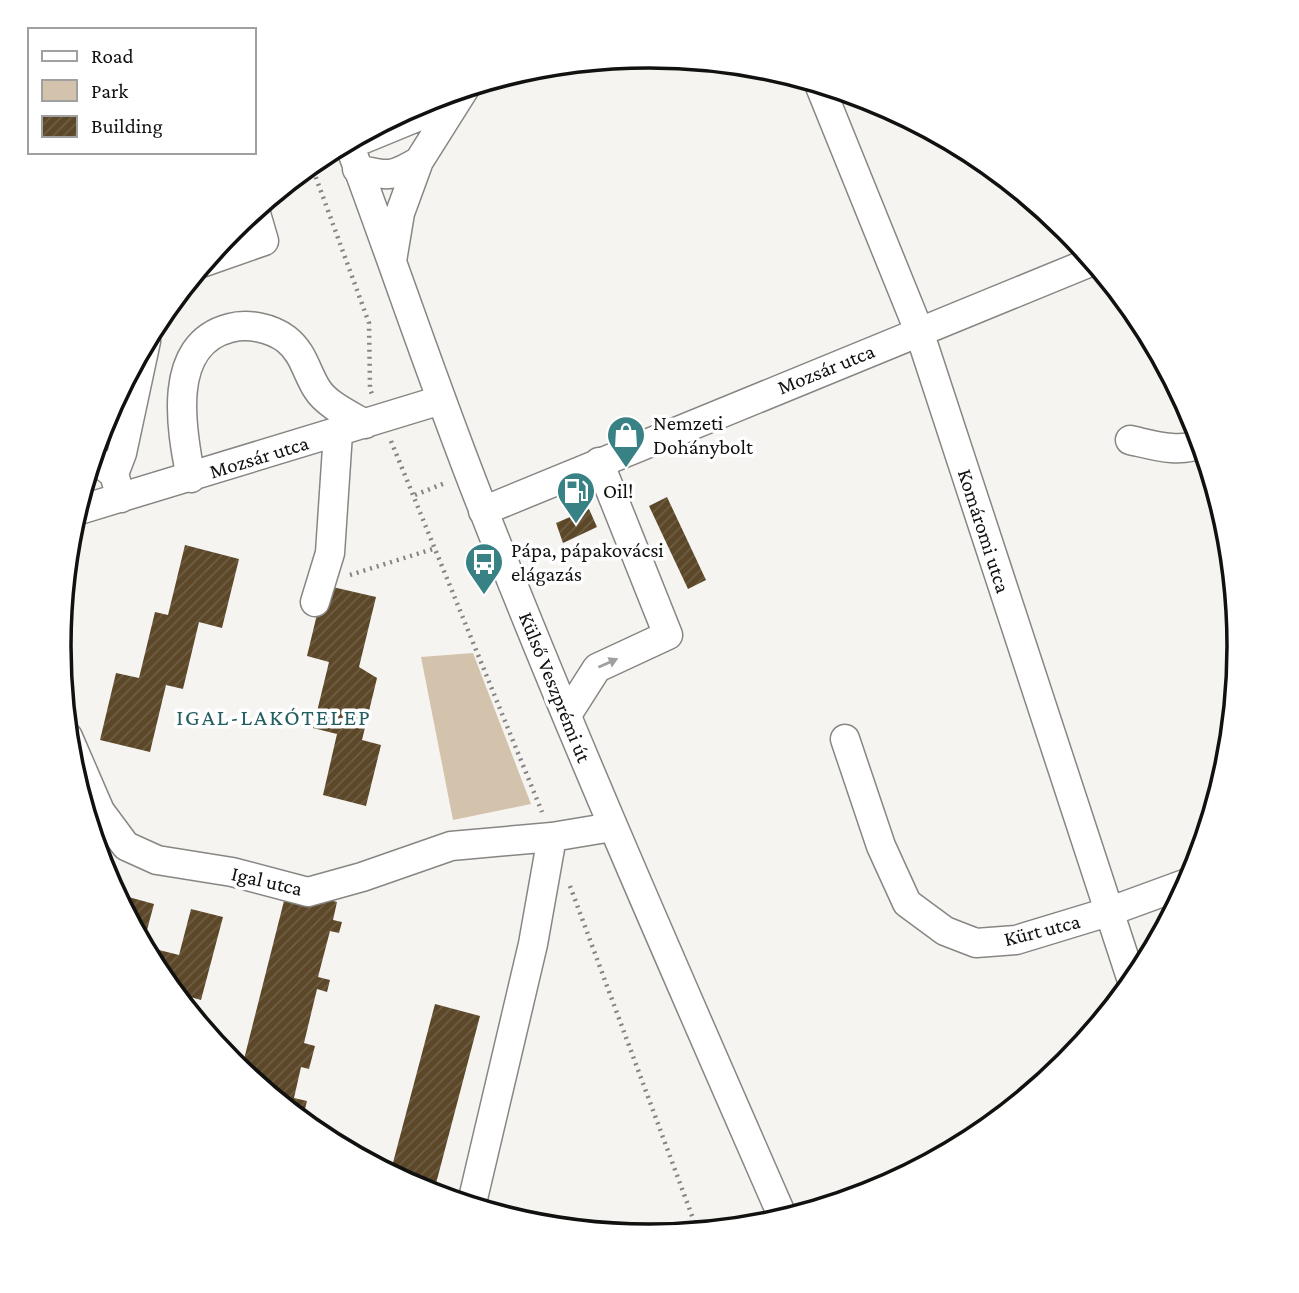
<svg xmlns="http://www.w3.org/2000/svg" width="1299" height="1293" font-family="'Crimson Pro',serif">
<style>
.green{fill:#d3c2ac}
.building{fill:url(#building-hatch)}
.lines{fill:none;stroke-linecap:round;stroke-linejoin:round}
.minor-casing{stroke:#878683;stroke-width:31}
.path{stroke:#858482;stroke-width:4.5;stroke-dasharray:2 5;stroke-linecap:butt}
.minor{stroke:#fff;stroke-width:28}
.oneway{fill:#a0a09f}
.labels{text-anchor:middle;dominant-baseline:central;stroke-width:7;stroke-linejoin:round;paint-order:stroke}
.street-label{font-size:21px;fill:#111110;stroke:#fff}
.poi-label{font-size:21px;fill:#111110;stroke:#fff;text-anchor:start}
.neighbourhood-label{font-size:23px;letter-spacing:2px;fill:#235e60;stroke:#fff}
.rim{fill:none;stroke:#111110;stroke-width:3.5}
</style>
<defs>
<pattern id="building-hatch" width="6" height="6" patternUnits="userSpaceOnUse" patternTransform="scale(1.75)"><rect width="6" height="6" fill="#5c4728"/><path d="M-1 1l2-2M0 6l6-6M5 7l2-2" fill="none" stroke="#6e5e45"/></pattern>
</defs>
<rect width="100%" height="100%" fill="#f6f4f1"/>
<!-- green -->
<path class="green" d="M473,653l58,151 -78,16 -32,-163z"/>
<!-- building -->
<path class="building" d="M667,497l39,83 -18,9 -39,-83z
M589,509l8,18 -34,16 -7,-20z
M185,545l54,14 -17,69 -23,-6 -16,67 -17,-4 -16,67 -50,-12 16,-67 23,5 16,-66 13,3z
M324,585l52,12 -17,70 18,11 -15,62 19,5 -15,61 -43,-11 14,-61 -24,-6 16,-66 -22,-6z
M287,889l50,13 -4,18 9,2 -3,11 -9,-2 -12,46 12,3 -3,12 -10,-3 -13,54 11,3 -6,23 -8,-2 -7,31 13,3 -5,20 -61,-50z
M125,896l29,8 -11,41 -21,-38z
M191,909l32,8 -22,83 -28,-8 -15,-18 -15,-28 36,9z
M435,1004l45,12 -47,179 -43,-21z"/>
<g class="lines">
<defs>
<path id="minor" d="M819,84l100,247 214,653
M348,141c46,123 87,247 135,368 94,240 198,475 301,711
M349,145l107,-44
M357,169c31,7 34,9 62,-8
M392,261l8,-48 19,-52 46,-73
M204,262l60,-21 -9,-31
M1130,440c23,5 50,14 72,3
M93,458l21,16
M191,478c-10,-49 -25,-134 39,-150 18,-5 41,0 56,11 18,14 20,33 31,50 10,16 33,26 48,35
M121,498l-7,-24 8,-21 24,-112
M76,511l365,-111
M483,511l610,-250
M315,602l15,-49 8,-120
M567,715l30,-47 71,-33 -69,-173
M68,737l32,74 26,35 31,14 75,12 76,20 54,-15 89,-31 101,-9 60,-10
M845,739l36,107 26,57 38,28 31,12 40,-3 92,-28 82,-30
M471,1207l62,-263 19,-107"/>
</defs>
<!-- minor casing -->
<use href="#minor" class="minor-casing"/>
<!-- path -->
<path class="path" d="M311,164l58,159 1,66 2,5
M391,441l151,371
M415,495l30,-12
M350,575l86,-27
M570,886l128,346"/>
<!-- minor -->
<use href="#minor" class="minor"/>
</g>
<!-- one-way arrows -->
<defs><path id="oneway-solid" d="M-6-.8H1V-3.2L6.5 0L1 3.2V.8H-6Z" transform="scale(1.75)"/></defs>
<use class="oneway" href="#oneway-solid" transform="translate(608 663) rotate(-24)"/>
<!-- icons -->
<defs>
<symbol id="shop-pin" viewBox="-11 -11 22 30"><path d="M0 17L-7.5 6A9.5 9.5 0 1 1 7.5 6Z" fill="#388184" stroke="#fff"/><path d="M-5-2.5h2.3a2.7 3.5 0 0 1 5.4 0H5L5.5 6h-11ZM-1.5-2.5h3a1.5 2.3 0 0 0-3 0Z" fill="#fff"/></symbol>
<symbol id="fuel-pin" viewBox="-11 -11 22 30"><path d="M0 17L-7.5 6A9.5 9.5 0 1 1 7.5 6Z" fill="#388184" stroke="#fff"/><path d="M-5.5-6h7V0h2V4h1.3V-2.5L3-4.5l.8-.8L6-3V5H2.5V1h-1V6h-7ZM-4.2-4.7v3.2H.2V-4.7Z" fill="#fff"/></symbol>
<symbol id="bus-pin" viewBox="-11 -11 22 30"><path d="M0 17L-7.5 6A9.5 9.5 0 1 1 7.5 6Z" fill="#388184" stroke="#fff"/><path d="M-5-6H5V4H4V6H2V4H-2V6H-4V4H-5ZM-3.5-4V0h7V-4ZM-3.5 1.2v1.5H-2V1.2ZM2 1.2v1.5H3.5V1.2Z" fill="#fff"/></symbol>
</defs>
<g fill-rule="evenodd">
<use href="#shop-pin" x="604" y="413" width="44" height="60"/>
<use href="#fuel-pin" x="554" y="469" width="44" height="60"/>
<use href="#bus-pin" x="462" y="540" width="44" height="60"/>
</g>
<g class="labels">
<!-- street labels -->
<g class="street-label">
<text transform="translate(826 369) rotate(-22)">Mozsár utca</text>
<text transform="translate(259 457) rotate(-17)">Mozsár utca</text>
<text transform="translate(984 531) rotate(72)">Komáromi utca</text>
<text transform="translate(555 687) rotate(68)">Külső Veszprémi út</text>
<text transform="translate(267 881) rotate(13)">Igal utca</text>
<text transform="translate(1042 930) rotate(-14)">Kürt utca</text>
</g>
<!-- poi labels -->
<g class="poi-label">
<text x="653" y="423">Nemzeti<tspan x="653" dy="24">Dohánybolt</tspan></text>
<text x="603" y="491">Oil!</text>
<text x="511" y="550">Pápa, pápakovácsi<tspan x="511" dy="24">elágazás</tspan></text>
</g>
<!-- neighbourhood labels -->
<g class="neighbourhood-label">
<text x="274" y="717">IGAL-LAKÓTELEP</text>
</g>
</g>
<!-- crop -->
<path d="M0 0H1299V1293H0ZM71 646a578 578 0 1 1 1156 0a578 578 0 1 1-1156 0Z" fill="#fff" fill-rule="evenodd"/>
<path class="rim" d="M71 646a578 578 0 1 1 1156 0a578 578 0 1 1-1156 0Z"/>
<!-- legend -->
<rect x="28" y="28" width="228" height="126" fill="#ffffff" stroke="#a0a09f" stroke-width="2"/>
<rect x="42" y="51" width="35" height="10" fill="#ffffff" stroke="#a0a09f" stroke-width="2"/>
<text x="91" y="63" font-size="21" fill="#111110">Road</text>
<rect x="42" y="80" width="35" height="21" fill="#d3c2ac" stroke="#a0a09f" stroke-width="2"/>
<text x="91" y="98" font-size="21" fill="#111110">Park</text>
<rect x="42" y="116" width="35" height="21" fill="url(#building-hatch)" stroke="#a0a09f" stroke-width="2"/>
<text x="91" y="133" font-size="21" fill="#111110">Building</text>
</svg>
